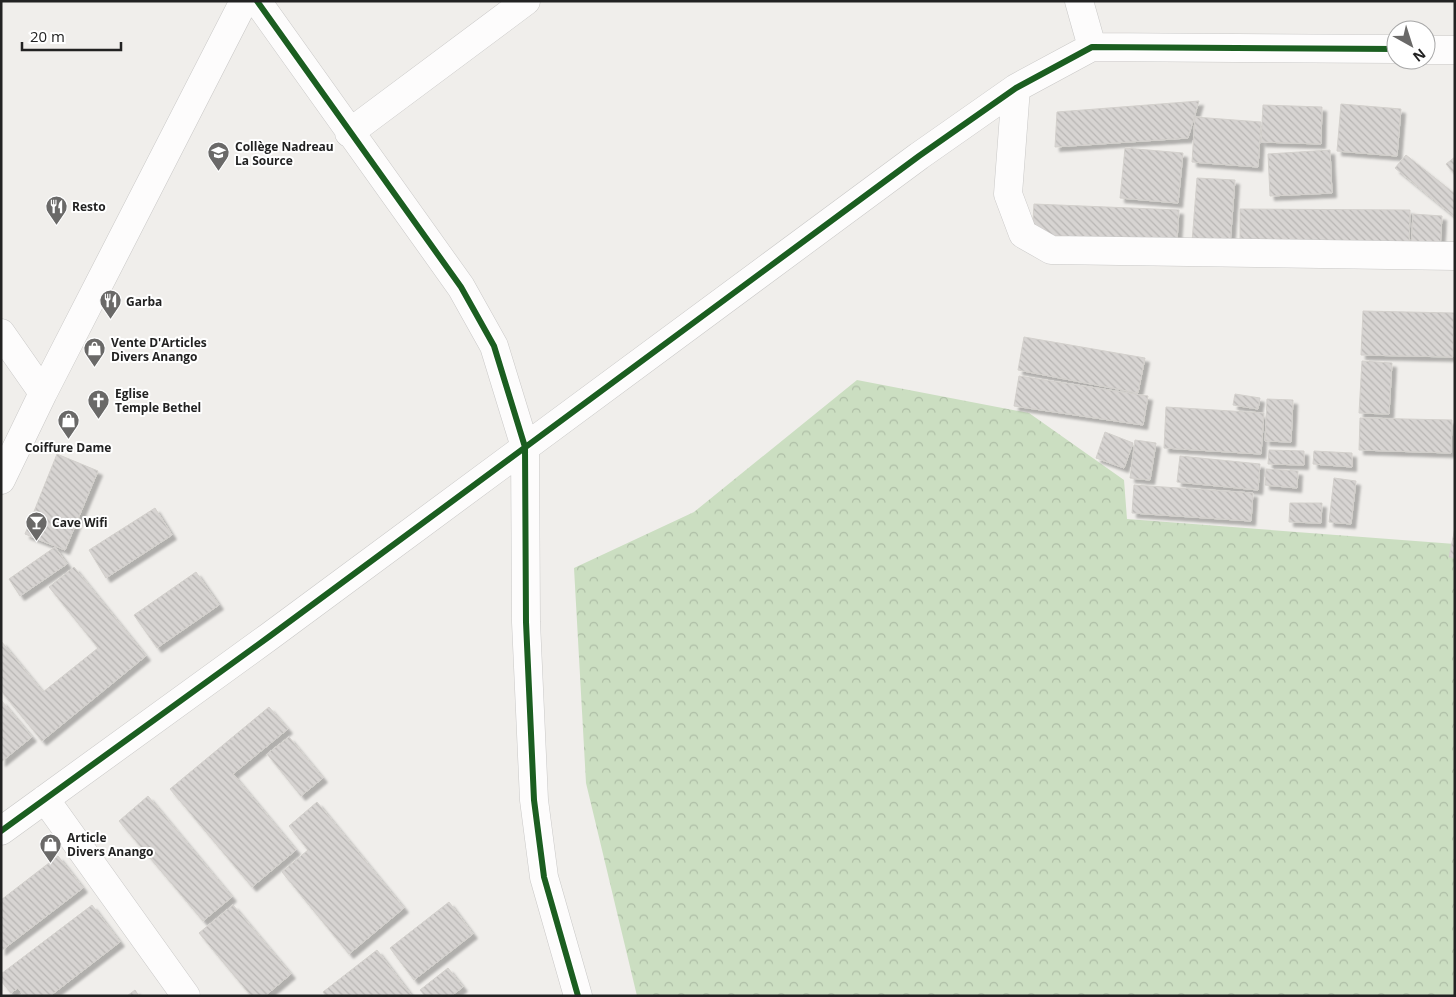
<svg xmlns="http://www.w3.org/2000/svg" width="1456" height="997" font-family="'Open Sans',sans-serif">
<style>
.forest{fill:url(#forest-crowns)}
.building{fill:url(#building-back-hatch);stroke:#d3d0cc;filter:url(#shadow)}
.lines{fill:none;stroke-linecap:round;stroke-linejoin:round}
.minor-casing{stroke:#c9c8c7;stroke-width:29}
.minor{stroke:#fdfcfc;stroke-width:28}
.cycleway-casing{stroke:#fff;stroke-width:9}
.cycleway{stroke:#1b5e20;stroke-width:6}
.labels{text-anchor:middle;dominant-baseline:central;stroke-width:4;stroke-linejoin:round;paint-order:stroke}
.poi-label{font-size:12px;font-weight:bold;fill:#222;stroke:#fff;text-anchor:start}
</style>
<defs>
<pattern id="forest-crowns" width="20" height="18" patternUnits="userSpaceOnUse" patternTransform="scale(1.25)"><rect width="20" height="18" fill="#cbdec1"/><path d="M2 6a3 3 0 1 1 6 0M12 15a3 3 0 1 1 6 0" fill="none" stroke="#aebea6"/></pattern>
<pattern id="building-back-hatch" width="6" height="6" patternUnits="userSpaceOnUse" patternTransform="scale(1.25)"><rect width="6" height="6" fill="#d7d4d2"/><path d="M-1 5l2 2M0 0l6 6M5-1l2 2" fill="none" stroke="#b8b6b4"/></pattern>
<filter id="shadow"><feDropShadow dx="4.5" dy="4.5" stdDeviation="1" flood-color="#0004"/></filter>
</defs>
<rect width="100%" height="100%" fill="#f0eeeb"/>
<!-- forest -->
<path class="forest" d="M857,380l172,33 95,67 3,39 328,25v452h-818l-51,-213 -12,-215 120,-56z"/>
<!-- building -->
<path class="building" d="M1199,101l-11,37 -133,9 2,-35z
M1341,104l60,5 -4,47 -60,-5z
M1263,105l59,2 -1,37 -60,-2z
M1195,117l66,5 -3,45 -66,-5z
M1125,148l58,5 -5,50 -58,-5z
M1330,150l2,43 -62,3 -2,-42z
M1406,155l49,39v23l-60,-49z
M1455,157v18l-9,-11z
M1197,178l38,2 -5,65 -38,-3z
M1034,204l145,6 -2,31 -145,-6z
M1240,209l170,1 -1,37 -169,-1z
M1413,214l29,2 -2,34 -29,-3z
M1363,311l91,2 -1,44 -92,-2z
M1024,337l121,21 -7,35 -120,-23z
M1362,361l30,2 -3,51 -30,-1z
M1019,376l129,20 -5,29 -129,-19z
M1235,394l25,4 -2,11 -25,-4z
M1267,399l26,1 -2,42 -26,-1z
M1166,407l98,6 -3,41 -97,-6z
M1360,418l92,2 -1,33 -92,-3z
M1105,432l28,11 -9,25 -28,-10z
M1135,440l21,3 -6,37 -20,-2z
M1269,450l35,1v14l-36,-1z
M1314,451l38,2v14l-39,-3z
M57,454l41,17 -33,79 -40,-16z
M1180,456l80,8 -2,26 -81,-8z
M1266,469l32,2 -1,17 -32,-3z
M1334,478l22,3 -5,43 -22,-2z
M1134,485l119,8 -2,28 -119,-8z
M1290,503h32l-1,20 -32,-1z
M155,508l17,27 -66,43 -17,-28z
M1455,528v30l-6,-1z
M55,547l12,17 -47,32 -11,-17z
M74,567l72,89 -104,85 -41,-50v-50l42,51 55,-44 -49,-61z
M196,572l23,33 -62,43 -23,-33z
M1,700l31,37 -31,25z
M269,707l19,22 -55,45 63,76 -44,37 -82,-98z
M289,737l34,41 -22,18 -34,-42z
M148,796l84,101 -29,24 -84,-100z
M317,802l87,106 -55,46 -67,-82 26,-22 -19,-24z
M58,856l25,32 -82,63v-51z
M449,902l24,32 -59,46 -24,-32z
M92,905l28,37 -70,54h-26l-6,-8 -7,5 -10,-12v-7z
M233,905l58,69 -26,22h-14l-52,-63z
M377,950l35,46h-86l-3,-4z
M448,968l15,19 -12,9h-26l-5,-6z
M135,990l4,6h-12z"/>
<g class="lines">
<defs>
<path id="minor" d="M257,1l204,286 33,59 31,101 1,175 8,178 10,77 34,119
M1079,1l13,46
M1426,50h29
M1016,88l-8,106 15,40 28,16 404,6
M349,133l177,-132
M1,333l42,60
M1,480l42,-87 201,-392
M45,799l141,197
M1,831l269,-195 649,-480 97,-68 76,-41 304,2"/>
</defs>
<!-- minor casing -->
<use href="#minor" class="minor-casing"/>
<!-- minor -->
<use href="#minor" class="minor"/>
<defs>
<path id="cycleway" d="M257,1l204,286 33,59 31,101 1,175 8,178 10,77 34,119
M1,831l269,-195 649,-480 97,-68 76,-41 304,2"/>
</defs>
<!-- cycleway casing -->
<use href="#cycleway" class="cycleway-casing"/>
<!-- cycleway -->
<use href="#cycleway" class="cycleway"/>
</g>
<!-- icons -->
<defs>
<symbol id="school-pin" viewBox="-11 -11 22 30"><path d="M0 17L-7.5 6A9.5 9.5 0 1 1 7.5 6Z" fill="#6a6968" stroke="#fff"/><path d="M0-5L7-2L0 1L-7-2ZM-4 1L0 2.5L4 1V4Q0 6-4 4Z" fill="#fff"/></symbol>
<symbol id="restaurant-pin" viewBox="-11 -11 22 30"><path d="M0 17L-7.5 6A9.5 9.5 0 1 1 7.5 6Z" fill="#6a6968" stroke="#fff"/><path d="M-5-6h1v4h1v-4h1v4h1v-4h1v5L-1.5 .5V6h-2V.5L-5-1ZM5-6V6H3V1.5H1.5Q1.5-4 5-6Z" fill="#fff"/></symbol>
<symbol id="shop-pin" viewBox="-11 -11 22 30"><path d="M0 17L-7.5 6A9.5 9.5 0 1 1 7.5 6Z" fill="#6a6968" stroke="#fff"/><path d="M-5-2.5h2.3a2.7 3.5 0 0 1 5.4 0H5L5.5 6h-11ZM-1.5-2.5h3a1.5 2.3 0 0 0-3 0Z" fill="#fff"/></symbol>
<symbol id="church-pin" viewBox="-11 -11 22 30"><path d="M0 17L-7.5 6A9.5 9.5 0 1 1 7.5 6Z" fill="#6a6968" stroke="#fff"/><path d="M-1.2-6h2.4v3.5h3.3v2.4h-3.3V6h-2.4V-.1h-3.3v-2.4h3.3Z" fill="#fff"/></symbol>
<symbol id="bar-pin" viewBox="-11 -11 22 30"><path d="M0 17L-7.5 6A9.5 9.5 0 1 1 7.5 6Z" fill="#6a6968" stroke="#fff"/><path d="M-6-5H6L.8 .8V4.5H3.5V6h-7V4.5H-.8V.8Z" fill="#fff"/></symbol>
</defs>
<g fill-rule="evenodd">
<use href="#school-pin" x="206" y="140" width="25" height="34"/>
<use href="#restaurant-pin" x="44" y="194" width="25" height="34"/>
<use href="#restaurant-pin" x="98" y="288" width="25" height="34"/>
<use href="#shop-pin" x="82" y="336" width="25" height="34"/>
<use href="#church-pin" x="86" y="388" width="25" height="34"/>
<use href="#shop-pin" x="56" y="408" width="25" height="34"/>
<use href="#bar-pin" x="24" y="510" width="25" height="34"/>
<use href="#shop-pin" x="38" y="832" width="25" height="34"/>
</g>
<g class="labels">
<!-- poi labels -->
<g class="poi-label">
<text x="235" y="146">Collège Nadreau<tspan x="235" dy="14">La Source</tspan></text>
<text x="72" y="206">Resto</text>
<text x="126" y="301">Garba</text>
<text x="111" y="342">Vente D'Articles<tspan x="111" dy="14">Divers Anango</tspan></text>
<text x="115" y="393">Eglise<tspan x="115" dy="14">Temple Bethel</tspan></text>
<text x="68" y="447" text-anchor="middle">Coiffure Dame</text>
<text x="52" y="522">Cave Wifi</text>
<text x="67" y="837">Article<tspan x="67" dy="14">Divers Anango</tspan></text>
</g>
</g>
<!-- border -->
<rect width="1456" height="997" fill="none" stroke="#222222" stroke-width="5"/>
<!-- north arrow -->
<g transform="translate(1411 45) rotate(141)"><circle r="24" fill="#ffffff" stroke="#a7a7a7"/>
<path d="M0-4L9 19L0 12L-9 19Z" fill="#6a6968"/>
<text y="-8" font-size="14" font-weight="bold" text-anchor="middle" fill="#222222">N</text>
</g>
<!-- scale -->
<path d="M22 42v8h99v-8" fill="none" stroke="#222222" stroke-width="2.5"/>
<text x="30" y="42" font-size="15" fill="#222222" stroke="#ffffff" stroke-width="4" paint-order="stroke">20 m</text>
</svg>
